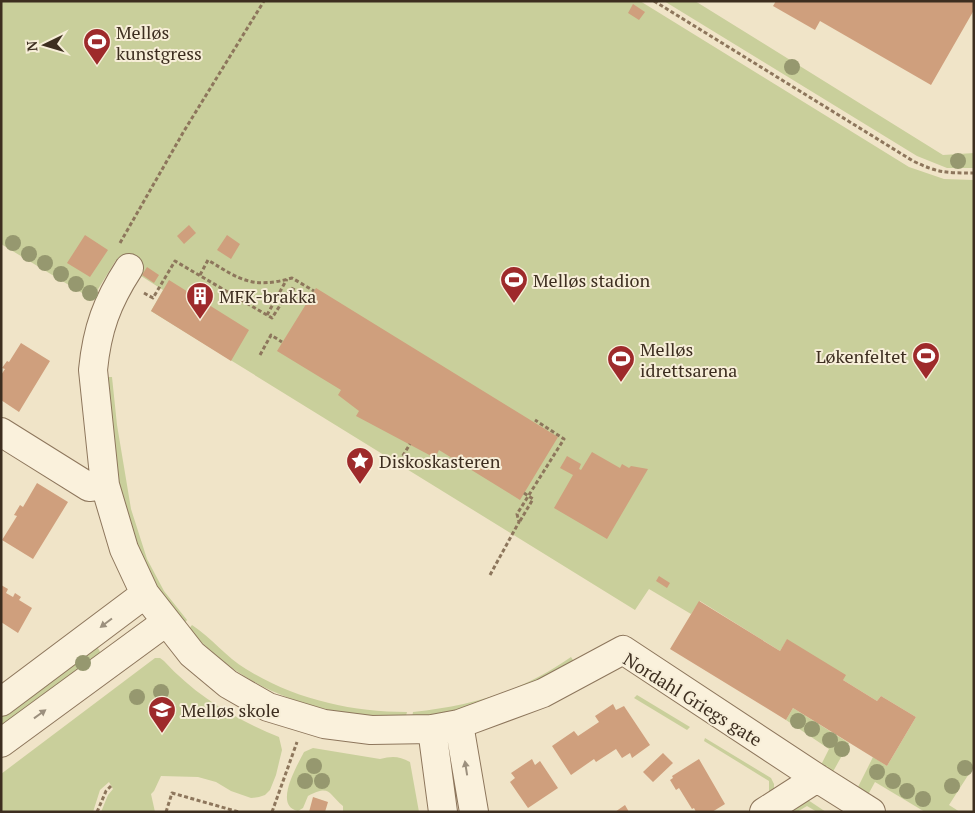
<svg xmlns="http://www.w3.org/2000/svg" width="975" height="813" font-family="'PT Serif',serif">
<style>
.green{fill:#c9cf9b}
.building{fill:#cf9f7d}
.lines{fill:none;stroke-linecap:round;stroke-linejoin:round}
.minor-casing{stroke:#8d765c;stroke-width:30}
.path{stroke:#8d765c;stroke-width:3;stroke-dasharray:4 2.5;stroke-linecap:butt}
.minor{stroke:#faf1dc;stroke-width:28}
.tree{fill:#96986f}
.oneway{fill:#9c907e}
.labels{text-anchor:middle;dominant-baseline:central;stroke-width:4;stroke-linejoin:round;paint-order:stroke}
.poi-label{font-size:18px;fill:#3d2e20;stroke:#f7eed8;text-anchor:start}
.street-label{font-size:18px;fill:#3d2e20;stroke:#f7eed8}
</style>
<rect width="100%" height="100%" fill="#f0e4c8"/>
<!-- green -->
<path class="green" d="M1,1h639l269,166 35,12 30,1v586l-25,39 11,7h-35l-50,-30 -11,20 -10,-7 19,-38 14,9 29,-49 -35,-21 -4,5 -34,-21 -56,-40 -7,11 -80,-50 -9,13 -42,-25 -14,21 -484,-299 12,-21 -47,-30 -24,39 -91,-55z
M664,1h31l248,154 31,-2v15h-27l-30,-12z
M109,377h3l5,48 14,84 16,50 17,32 23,29 -3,4 -24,-28 -28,-59 -10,-37 -9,-49 -7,-73z
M192,625c20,13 34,32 54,44 48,30 105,43 161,43l-2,8c-53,-3 -108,-13 -154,-40 -24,-13 -43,-32 -63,-50z
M97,646l5,10 -101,74v-13z
M571,657l4,6 -14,10 -94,37 -55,8 1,-6c60,-7 108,-20 158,-55z
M155,658h5l4,3c32,35 71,58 115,76l3,13 -6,25 -6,15 -5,5 -6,2 -8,1 -20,-7 -15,-9 -18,-5 -37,-1 -7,15 -3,3 4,18h-54l7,-17 5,-6 -4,-7 -9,8 -7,22h-92v-38z
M637,695l53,32 -3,3 -53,-32z
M793,708l56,35 -19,34 -11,-8 10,-20 -43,-29z
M705,738l66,40 3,6v8l-5,2v-13l-65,-40z
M313,748l67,11c12,-3 19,-3 30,3l9,50h-76v-6c-15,-12 -12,-22 -35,-10l-5,12 -5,3c-25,-5 -1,-45 6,-59z
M808,800l18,12h-9l-10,-6 -10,6h-9z"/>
<!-- building -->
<path class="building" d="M776,1h198v9l-43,75 -111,-64 -5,9 -42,-24z
M633,4l12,8 -6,8 -11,-7z
M189,225l7,8 -12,11 -7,-8z
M85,235l23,15 -18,27 -23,-14z
M227,235l13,9 -9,15 -14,-9z
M147,267l12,8 -5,8 -12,-8z
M169,280l80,50 -18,31 -80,-50z
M316,288l242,149 -38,63 -81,-50 -4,8 -79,-42 3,-5 -21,-16 3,-5 -64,-39z
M21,343l29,18 -31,51 -18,-12v-25l4,-6 -3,-1 5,-7 2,1z
M592,452l28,16 2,-4 7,4 2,-2 17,3 -41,70 -53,-31 19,-33 -13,-7 7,-12 14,8 -2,5 2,1z
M37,483l31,19 -35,57 -31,-19 15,-24 -3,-1 6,-10 3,2z
M659,576l11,7 -3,5 -11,-7z
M1,585l7,4 -2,4 7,4 2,-4 6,4 -2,3 13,8 -14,25 -17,-11z
M699,601l81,50 7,-12 59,36 -3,5 34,21 4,-5 35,21 -29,49 -94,-58 -7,12 -116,-71z
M613,704l3,6 8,-4 26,39 -18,13 -2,-5 -8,5 -6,-9 -20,13 -2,-3 -23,16 -19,-29 22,-15 4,5 21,-14 -4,-6z
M663,753l10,10 -20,19 -10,-10z
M532,759l3,6 5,-4 18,27 -30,20 -18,-26 5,-4 -4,-5z
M699,759l26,45 -13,8h-16l-2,-4 -2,1 -13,-21 -3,2 -6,-10 3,-2 -1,-2z
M313,797l15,5 -3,10h-16z
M625,805l4,7h-14z"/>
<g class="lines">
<defs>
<path id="minor" d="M129,268c-22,34 -32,61 -36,102l12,115 19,64 21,45 47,60 36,30 40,23 56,17 47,6 61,-1 27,-5 84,-31 80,-43 194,128 54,34
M1,432l88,55 16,-2
M1,702l144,-108
M459,724l15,88
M432,729l11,83
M1,743l165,-121
M764,812l53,-34"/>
</defs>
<!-- minor casing -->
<use href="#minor" class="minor-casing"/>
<!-- path -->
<path class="path" d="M654,1l259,160c25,12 33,12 61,12
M120,243l64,-112 80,-130
M200,275l8,-15c32,20 45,29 84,18l22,13
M144,293l9,5 22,-37 97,57 19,-30 19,10
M267,315l20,-36
M260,355l11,-20 11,7
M396,467l14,-23
M520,521l13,-22 -9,-6
M490,575l29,-53 -2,-8 47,-75 -29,-19
M97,812l9,-21 5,-5
M166,812l6,-19 67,19
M272,812l25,-70"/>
<!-- minor -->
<use href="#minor" class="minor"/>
</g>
<!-- trees -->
<g class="tree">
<circle cx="792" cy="67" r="8"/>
<circle cx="958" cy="161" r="8"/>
<circle cx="13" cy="243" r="8"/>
<circle cx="29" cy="254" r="8"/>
<circle cx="45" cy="263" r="8"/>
<circle cx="61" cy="274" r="8"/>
<circle cx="76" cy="284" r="8"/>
<circle cx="90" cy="293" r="8"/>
<circle cx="83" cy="663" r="8"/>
<circle cx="161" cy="692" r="8"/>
<circle cx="137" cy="697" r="8"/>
<circle cx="798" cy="721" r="8"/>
<circle cx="812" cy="729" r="8"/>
<circle cx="830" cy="740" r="8"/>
<circle cx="842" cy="749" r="8"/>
<circle cx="314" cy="766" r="8"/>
<circle cx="965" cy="768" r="8"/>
<circle cx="877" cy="772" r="8"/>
<circle cx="305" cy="781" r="8"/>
<circle cx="322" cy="781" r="8"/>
<circle cx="893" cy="781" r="8"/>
<circle cx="952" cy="786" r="8"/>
<circle cx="907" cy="791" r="8"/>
<circle cx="923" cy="799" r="8"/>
</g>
<!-- one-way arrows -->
<defs><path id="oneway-solid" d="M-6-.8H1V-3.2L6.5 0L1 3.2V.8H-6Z" transform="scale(1.25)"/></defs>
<g class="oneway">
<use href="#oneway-solid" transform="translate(106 623) rotate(143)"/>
<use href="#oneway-solid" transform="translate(40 714) rotate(-36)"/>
<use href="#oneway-solid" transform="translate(466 768) rotate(-99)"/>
</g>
<!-- icons -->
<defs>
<symbol id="stadium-pin" viewBox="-11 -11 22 30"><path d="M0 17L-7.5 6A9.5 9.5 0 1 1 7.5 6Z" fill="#9e2a2b" stroke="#f7eed8"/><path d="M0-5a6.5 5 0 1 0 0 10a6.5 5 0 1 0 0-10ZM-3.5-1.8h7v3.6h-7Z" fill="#fff"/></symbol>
<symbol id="building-pin" viewBox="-11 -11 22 30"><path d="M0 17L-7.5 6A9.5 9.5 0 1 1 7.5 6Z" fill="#9e2a2b" stroke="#f7eed8"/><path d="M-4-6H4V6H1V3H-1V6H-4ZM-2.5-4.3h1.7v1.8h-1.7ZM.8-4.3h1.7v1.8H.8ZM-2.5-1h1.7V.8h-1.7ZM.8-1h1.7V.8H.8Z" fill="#fff"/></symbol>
<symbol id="sight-pin" viewBox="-11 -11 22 30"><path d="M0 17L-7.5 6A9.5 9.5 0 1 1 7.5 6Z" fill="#9e2a2b" stroke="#f7eed8"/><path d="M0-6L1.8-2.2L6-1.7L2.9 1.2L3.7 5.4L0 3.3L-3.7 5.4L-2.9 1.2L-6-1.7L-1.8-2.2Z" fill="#fff"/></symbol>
<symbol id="school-pin" viewBox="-11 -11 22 30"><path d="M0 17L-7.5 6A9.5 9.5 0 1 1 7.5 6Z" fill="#9e2a2b" stroke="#f7eed8"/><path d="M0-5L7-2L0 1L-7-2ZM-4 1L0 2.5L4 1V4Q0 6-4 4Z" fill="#fff"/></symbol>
</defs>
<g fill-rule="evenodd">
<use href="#stadium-pin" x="81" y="26" width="32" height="43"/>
<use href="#stadium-pin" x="498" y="264" width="32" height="43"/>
<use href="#building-pin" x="184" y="280" width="32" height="43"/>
<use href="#stadium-pin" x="910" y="340" width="32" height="43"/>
<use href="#stadium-pin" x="605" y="343" width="32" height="43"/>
<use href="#sight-pin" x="344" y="445" width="32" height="43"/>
<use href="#school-pin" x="146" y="694" width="32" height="43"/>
</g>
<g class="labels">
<!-- poi labels -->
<g class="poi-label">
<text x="116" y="32">Melløs<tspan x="116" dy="21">kunstgress</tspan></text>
<text x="533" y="280">Melløs stadion</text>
<text x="219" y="296">MFK-brakka</text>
<text x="640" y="349">Melløs<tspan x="640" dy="21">idrettsarena</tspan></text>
<text x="907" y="356" text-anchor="end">Løkenfeltet</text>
<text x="379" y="461">Diskoskasteren</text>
<text x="181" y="710">Melløs skole</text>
</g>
<!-- street labels -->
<g class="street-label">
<text transform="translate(693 699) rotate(32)">Nordahl Griegs gate</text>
</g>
</g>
<!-- border -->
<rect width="975" height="813" fill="none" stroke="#3d2e20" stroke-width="5"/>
<!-- north arrow -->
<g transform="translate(45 45) rotate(265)" stroke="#f7eed8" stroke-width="4" paint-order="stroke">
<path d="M0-4L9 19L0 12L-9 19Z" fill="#3d2e20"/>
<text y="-8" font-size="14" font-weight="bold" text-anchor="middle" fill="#3d2e20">N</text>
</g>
</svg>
